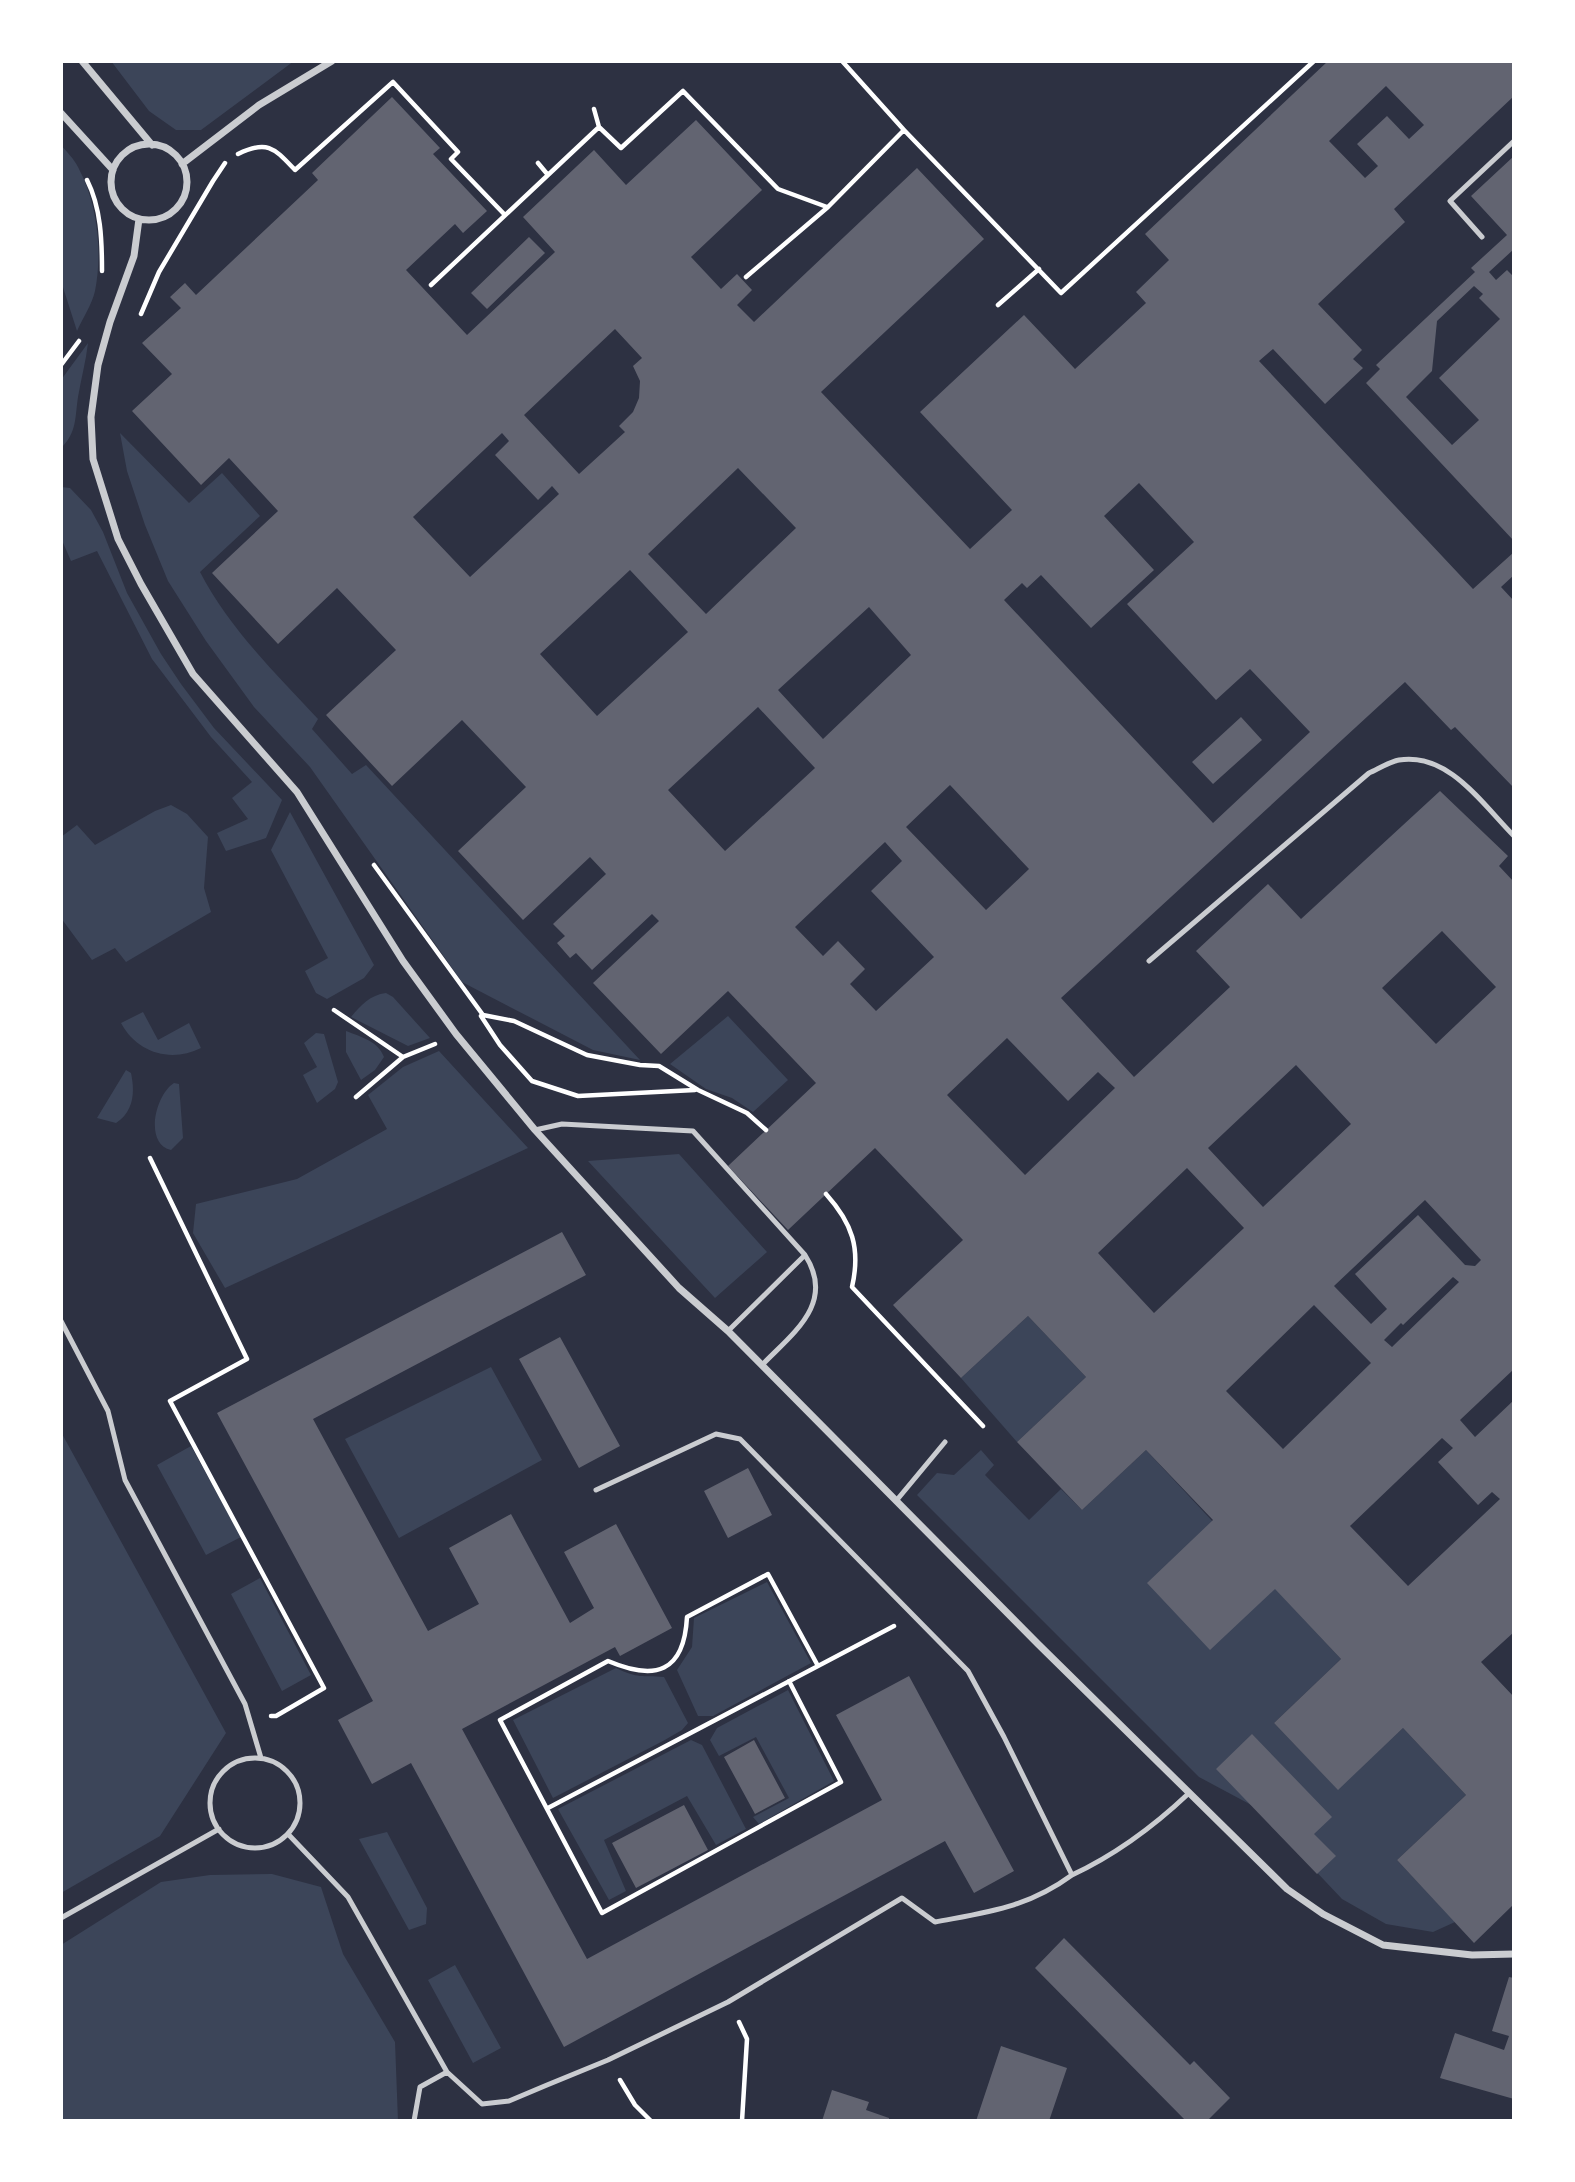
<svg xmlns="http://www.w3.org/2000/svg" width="1575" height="2182" font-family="'PT Sans Narrow',sans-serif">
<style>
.green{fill:#3c4559}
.building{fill:#626471;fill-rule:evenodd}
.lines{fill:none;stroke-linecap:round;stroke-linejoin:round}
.path{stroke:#fff;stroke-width:4.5}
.service{stroke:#caccd0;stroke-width:5}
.minor{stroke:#caccd0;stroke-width:7}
</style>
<rect width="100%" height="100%" fill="#2d3142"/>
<!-- green -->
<path class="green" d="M111,61h183l-93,69h-25l-27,-19z
M61,145c6,7 13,14 17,22 19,35 25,84 17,124 -3,13 -12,27 -18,40l-16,-50z
M88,343c-2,18 -7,36 -10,54 -3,20 -1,36 -17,51v-68z
M120,433l69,70 33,-30 38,43 -60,56c29,56 75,101 118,147l-6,10 40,45 14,-9 274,295 -47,-10 -131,-68 -152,-215 -56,-60 -48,-66 -38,-60 -23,-56 -18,-54z
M61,487l9,1 21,22 12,22 24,61 34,61 20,30 33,44 68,72 -16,38 -40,13 -9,-18 31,-14 -16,-21 20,-16 -41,-45 -59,-78 -55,-108 -26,10 -10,-23z
M171,805l16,9 21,23 -4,51 7,24 -85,50 -11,-14 -23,12 -31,-42v-81l16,-12 18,20 60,-34z
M290,812l84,153 -10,13 -37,21 -11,-6 -11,-22 23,-13 -57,-108z
M386,993l7,4 37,41 -22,8 -57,-29c10,-12 19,-22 35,-24z
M143,1012l15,28 31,-17 12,25c-30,15 -64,5 -80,-25z
M728,1016l60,64 -35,32 -21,-14 -26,-9 -36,-25z
M346,1031c15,6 32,10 38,26l-9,13 -14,10 -15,-28z
M316,1033l8,1 14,48 -3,7 -18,14 -14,-28 14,-8 -13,-24z
M439,1051l89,97 -303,140 -32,-55 3,-29 101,-25 90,-50 -19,-34 35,-28z
M126,1070l5,3c4,19 3,38 -15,50l-19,-5z
M174,1083l5,1 4,54 -12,12c-27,-6 -16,-55 3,-67z
M679,1154l88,98 -52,46 -127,-137z
M1028,1316l58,61 -69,65 -56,-64z
M491,1367l51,93 -143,78 -54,-99z
M61,1432l165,301 -66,103 -99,57z
M191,1446l50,91 -35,18 -49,-90z
M981,1450l13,15 -9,10 44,45 32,-31 21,21 64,-60 195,209 -67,64 64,66 65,-61 63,67 -69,65 58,62 -22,10 -47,-8 -44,-25 -87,-92 -56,-30 -282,-282 20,-22 17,2z
M260,1578l51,97 -29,16 -51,-97z
M767,1582l44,81 -98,53h-15l-21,-46 15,-23 2,-29z
M616,1668c23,11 25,7 48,9l24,46 -6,7 -19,11 -110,57 -40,-78z
M788,1690l46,91 -75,43 -6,-7 36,-19 -33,-61 -37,19 -9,-16 7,-12z
M691,1740l11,5 44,84 -30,16 -29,-49 -83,44 22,51 -17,9 -51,-91z
M387,1832l40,76 -1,16 -17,6 -50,-91z
M272,1874l49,13 22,67 52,88 3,79h-337v-176l100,-63 49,-7z
M455,1965l46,83 -28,15 -45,-83z"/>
<!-- building -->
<path class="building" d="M1328,61h186v35l-120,113 11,13 -87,82 44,46 -9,9 10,9 -38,36 -52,-55 -14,12 214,228 41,-37v23l-13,12 13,14v187l-59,-61 -4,3 -46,-48 -344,316 73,79 96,-90 -34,-36 72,-67 33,35 139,-128 68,65 -9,10 15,16v487l-54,51 15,17 39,-37v232l-33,30 33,35v207l-40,39 -77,-83 69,-65 -63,-67 -65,62 -64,-67 67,-64 -66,-70 -65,61 -63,-67 66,-63 -67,-70 -64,60 -65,-68 69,-65 -58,-61 -67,62 -68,-73 70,-65 -88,-92 -87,82 -60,-64 88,-83 -88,-92 -67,63 -68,-71 66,-62 -7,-7 -60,56 -16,-17 -6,5 -13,-15 8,-7 -12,-12 53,-50 -16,-17 -67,63 -65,-69 68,-64 -64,-67 -70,66 -66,-71 70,-65 -59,-62 -59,56 -66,-71 66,-62 -49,-53 -28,27 -69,-74 40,-37 -30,-31 39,-35 -11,-11 15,-14 11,12 122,-115 -6,-7 80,-76 48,51 -7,6 54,57 -24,22 -8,-9 -49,46 61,65 88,-83 -32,-35 71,-67 32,35 70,-65 66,70 -71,67 30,32 16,-15 15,16 -15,15 17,17 163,-154 67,71 -163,153 149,157 42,-39 -92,-98 104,-97 51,54 71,-66 -10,-11 33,-32 -24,-26zM1386,86l38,39 -15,14 -22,-23 -30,28 21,22 -13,12 -36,-37zM615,329l27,29 -9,8 7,15 -1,17 -6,14 -14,14 6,6 -46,42 -55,-59zM502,433l7,8 -14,14 43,45 14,-14 7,8 -89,83 -57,-60zM738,468l58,60 -90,86 -58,-60zM1139,483l55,59 -67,62 89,96 34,-31 60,63 -97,91 -209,-223 18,-17 5,5 14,-13 50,53 63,-58 -50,-54zM630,570l58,62 -91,84 -57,-62zM869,607l42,48 -88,84 -45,-49zM758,707l57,61 -90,83 -57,-61zM950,785l79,84 -43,41 -80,-83zM885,842l17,19 -31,30 63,66 -58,54 -26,-27 15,-15 -27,-28 -15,15 -28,-29zM1442,931l54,56 -60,57 -54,-56zM1007,1038l61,63 30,-29 17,16 -90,87 -78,-80zM1296,1065l55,59 -88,83 -55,-59zM1187,1168l57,60 -90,85 -56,-60zM1425,1200l56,60 -6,6 -10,-1 -47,-50 -63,59 32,35 -16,15 -37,-38zM1453,1277l6,5 -67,65 -8,-7 17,-17 2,2zM1314,1305l57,58 -88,86 -57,-58zM1442,1438l11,10 -15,14 40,43 14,-13 8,7 -92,87 -58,-60z
M1514,156v93l-25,23 7,8 11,-10 7,7v264l-148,-158 14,-14 -4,-4 99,-93 -4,-4 36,-33 -36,-39zM1474,286l9,8 -4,4 21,21 -61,59 40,42 -27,25 -46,-48 26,-26 5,-50z
M529,237l16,16 -58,56 -16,-16z
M1241,717l21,23 -49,44 -21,-22z
M562,1232l24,43 -273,144 115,212 51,-27 -30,-56 62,-34 59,109 24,-15 -30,-56 52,-28 56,104 -52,28 -5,-9 -153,82 125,230 295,-159 -46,-85 73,-39 105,195 -40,22 -29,-52 -381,206 -153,-284 -39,21 -34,-64 35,-19 -156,-288z
M560,1337l60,109 -41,22 -60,-109z
M748,1468l24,47 -44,23 -24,-47z
M1252,1734l80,83 -18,17 22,22 -19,18 -101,-105z
M754,1740l31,58 -30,16 -31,-57z
M684,1805l24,45 -72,38 -24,-45z
M1064,1938l126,127 4,-4 36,37 -23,23h-21l-151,-153z
M1509,1977l5,1v121l-74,-21 15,-45 49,17 5,-14 -17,-5z
M1001,2046l66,22 -18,53h-73z
M832,2090l37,12 -3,8 23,8v3h-67z"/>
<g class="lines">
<!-- path -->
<path class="path" d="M842,61l62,69
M594,109l5,18
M238,154c30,-15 37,-5 57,16l98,-88 65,70 -7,7 54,56
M538,163l10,12
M87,180c14,28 15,60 15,91
M746,277l82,-70 76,-77 157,163 253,-232
M431,285l168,-158 22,21 62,-57 95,98 49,18
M998,305l41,-36
M141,314l18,-42 54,-91 12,-18
M61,365l18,-24
M374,865l109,150 31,6 73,34 53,10 19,1 39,24 49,23 19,17
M334,1010l69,47 32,-13
M481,1016l19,29 32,36 46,15 117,-6
M356,1097l47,-40
M150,1158l97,201 -77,42 154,287 -48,28h-5
M826,1194c26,29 35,54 26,93l131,139
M789,1681l52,101 -239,131 -102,-193 108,-59c47,20 76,12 79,-44l81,-43 50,92
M548,1808l346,-182
M739,2022l8,17 -5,82
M620,2080l15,25 16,16"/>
<!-- service -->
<path class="service" d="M1482,237l-32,-36 64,-60
M1149,961l220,-188c9,-4 20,-11 30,-13 50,-8 84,45 115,76
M535,1130l27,-6 131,7 112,124c31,48 -12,78 -43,110
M61,1321l47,90 17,69 120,224 16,54
M728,1331l77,-76
M596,1490l120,-56 24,5 228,232 36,66 68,138c43,-20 81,-48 116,-81
M896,1501l49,-59
M210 1803a45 45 0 1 1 90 0a45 45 0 1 1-90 0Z
M288,1834l60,63 99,175 35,32 27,-3 38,-16 61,-25 120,-58 174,-104 33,24c53,-10 92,-14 137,-47
M61,1918l158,-89
M414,2121l6,-34 27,-15"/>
<!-- minor -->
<path class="minor" d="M82,61l70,84
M61,113l52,57
M111 182a38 38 0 1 1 76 0a38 38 0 1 1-76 0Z
M182,164l77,-59 73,-44
M139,219l-5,37 -24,66 -12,43 -7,52 2,42 25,80 23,45 52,90 104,118 106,169 53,73 79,96 144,158 49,43 310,313 249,245 36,25 60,31 89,10 42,-1"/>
</g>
<!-- border -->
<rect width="1575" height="2182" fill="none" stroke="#ffffff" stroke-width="126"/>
</svg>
